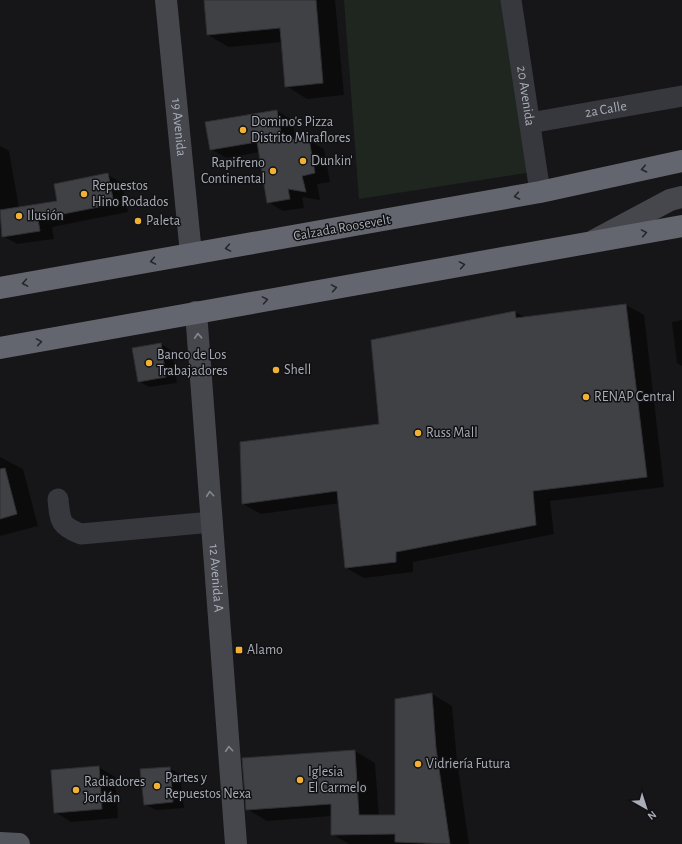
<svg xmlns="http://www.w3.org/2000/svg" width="682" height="844" font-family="'Alegreya Sans',sans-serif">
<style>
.green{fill:#1e261f}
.shadow{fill:#0007}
.building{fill:#404145;stroke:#303034}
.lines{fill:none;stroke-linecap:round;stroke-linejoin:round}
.street{stroke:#37383d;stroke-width:21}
.secondary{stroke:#45474d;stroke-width:22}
.primary{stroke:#53555c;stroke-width:22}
.highway{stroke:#63666e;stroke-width:22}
.oneway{stroke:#26262a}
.oneway2{stroke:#858993}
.poi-dot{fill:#f2b134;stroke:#111113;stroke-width:1.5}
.labels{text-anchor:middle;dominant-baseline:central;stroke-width:3;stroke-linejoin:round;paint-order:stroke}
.street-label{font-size:14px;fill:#a8adb8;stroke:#111113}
.poi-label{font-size:14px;fill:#a8adb8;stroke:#111113;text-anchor:start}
</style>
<rect width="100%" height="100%" fill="#161618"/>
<!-- green -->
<path class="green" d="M344,0h167l27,171 -179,28z"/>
<!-- shadow -->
<path class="shadow" d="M205,0h130l9,95 -37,4 -21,-13 -4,-44 -53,5 -21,-12z
M277,111l15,9 4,21 13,-1 15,9 6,33 -13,2 3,16 -18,-3 2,11 -21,3 -15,-9 -8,-50 -34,6 -15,-9z
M0,146l9,5 10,57 39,-6 50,-27 14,8 6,29 -76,15 2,12 -37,5 -14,-8 -3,-20z
M626,305l18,10 20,172 -114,14 4,33 -141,28v10l-49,6 -18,-10 -6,-65 -79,11 -18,-10 137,-79 135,-113 10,5z
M682,320v46l-5,-3 -5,-41z
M161,344l11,7 5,32 -28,4 -10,-6z
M0,457l23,12 15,57 -38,10z
M432,694l20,12 5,55 12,83h-120l-17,-10v-18l-65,5 -20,-12 108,-58 20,12 4,53h17z
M99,767l16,10 3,41 -47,4 -16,-10z
M169,768l11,6 4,34 -28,2 -11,-6z"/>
<!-- building -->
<path class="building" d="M204,0h112l7,83 -38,4 -5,-59 -73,7z
M277,110l5,30 27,-1 6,34 -13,3 4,16 -18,-3 2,10 -23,4 -10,-61 -47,8 -5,-28z
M108,173l6,31 -76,15 2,12 -38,6 -2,-27 57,-9 -3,-17z
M626,304l21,173 -114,14 3,34 -140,27v10l-51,6 -8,-77 -95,13 -2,-62 139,-18 -8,-84 144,-29 1,7z
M161,343l5,34 -28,5 -6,-34z
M5,468l12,46 -17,5v-50z
M432,693l4,55 14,96 -55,-2v-8l-64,1v-31l-85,6 -4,-52 113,-8 4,65h36v-116z
M99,766l3,43 -48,4 -3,-43z
M170,767l3,35 -29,3 -4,-36z"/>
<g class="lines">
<!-- street -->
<g class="street">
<path id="s1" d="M511,0l29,192"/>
<path id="s2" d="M530,123l152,-27"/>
<path d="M58,499c2,22 2,27 23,35l131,-12"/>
</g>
<!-- secondary -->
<g class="secondary">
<path id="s3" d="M166,0l25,254"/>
<path d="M595,240l75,-40 12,-3"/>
<path id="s4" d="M196,312l40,532"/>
</g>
<!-- primary -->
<path class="primary" d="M0,843l19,1"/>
<!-- highway -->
<path class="highway" d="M0,288l540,-96 142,-31
M0,348l682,-122"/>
</g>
<!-- one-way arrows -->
<defs><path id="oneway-chevron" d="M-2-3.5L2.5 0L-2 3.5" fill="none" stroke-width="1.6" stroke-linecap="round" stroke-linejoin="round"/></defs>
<g class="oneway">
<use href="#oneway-chevron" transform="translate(644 169) rotate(168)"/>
<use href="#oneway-chevron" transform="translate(517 196) rotate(170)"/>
<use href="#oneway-chevron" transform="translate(644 233) rotate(-10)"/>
<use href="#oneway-chevron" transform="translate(228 248) rotate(170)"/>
<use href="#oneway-chevron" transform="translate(153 261) rotate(170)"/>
<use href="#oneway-chevron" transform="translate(462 265) rotate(-10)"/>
<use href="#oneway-chevron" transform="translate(25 283) rotate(170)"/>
<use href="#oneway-chevron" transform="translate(334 288) rotate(-10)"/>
<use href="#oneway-chevron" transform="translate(265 300) rotate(-10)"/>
<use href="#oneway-chevron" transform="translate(39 342) rotate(-9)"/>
</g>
<g class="oneway2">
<use href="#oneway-chevron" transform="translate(198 336) rotate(-93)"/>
<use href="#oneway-chevron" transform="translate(210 494) rotate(-95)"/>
<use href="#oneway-chevron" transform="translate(229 749) rotate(-94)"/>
</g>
<!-- markers -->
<g class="poi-dot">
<circle cx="243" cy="130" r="4"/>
<circle cx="303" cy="161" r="4"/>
<circle cx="273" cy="171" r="4"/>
<circle cx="84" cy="194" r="4"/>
<circle cx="19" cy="216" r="4"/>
<circle cx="138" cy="221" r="4"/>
<circle cx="149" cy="363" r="4"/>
<circle cx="276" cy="370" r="4"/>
<circle cx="586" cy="397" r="4"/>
<circle cx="418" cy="433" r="4"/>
<rect x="235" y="646" width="8" height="8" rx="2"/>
<circle cx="418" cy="764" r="4"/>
<circle cx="300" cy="780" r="4"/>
<circle cx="157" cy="786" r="4"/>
<circle cx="76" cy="790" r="4"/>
</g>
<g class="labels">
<!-- street labels -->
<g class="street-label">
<text stroke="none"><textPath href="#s1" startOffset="97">20 Avenida</textPath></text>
<text stroke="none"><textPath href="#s2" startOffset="77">2a Calle</textPath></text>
<text stroke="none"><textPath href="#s3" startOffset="128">19 Avenida</textPath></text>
<text transform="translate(342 228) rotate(-10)">Calzada Roosevelt</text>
<text stroke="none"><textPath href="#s4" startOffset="267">12 Avenida A</textPath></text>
</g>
<!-- poi labels -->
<g class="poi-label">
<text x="251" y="122">Domino's Pizza<tspan x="251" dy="16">Distrito Miraflores</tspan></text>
<text x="311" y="161">Dunkin'</text>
<text x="265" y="163" text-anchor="end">Rapifreno<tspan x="265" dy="16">Continental</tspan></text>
<text x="92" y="186">Repuestos<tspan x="92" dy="16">Hino Rodados</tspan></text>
<text x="27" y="216">Ilusión</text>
<text x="146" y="221">Paleta</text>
<text x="157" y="355">Banco de Los<tspan x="157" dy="16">Trabajadores</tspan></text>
<text x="284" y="370">Shell</text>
<text x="594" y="397">RENAP Central</text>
<text x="426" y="433">Russ Mall</text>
<text x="247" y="650">Alamo</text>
<text x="426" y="764">Vidriería Futura</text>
<text x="308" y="772">Iglesia<tspan x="308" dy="16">El Carmelo</tspan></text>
<text x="165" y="778">Partes y<tspan x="165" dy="16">Repuestos Nexa</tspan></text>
<text x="84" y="782">Radiadores<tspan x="84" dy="16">Jordán</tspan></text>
</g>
</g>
<!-- north arrow -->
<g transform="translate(646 808) rotate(141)" stroke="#111113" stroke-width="3" paint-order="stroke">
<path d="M0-3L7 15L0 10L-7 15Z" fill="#a8adb8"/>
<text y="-6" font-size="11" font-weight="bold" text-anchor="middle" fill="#a8adb8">N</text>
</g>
</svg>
